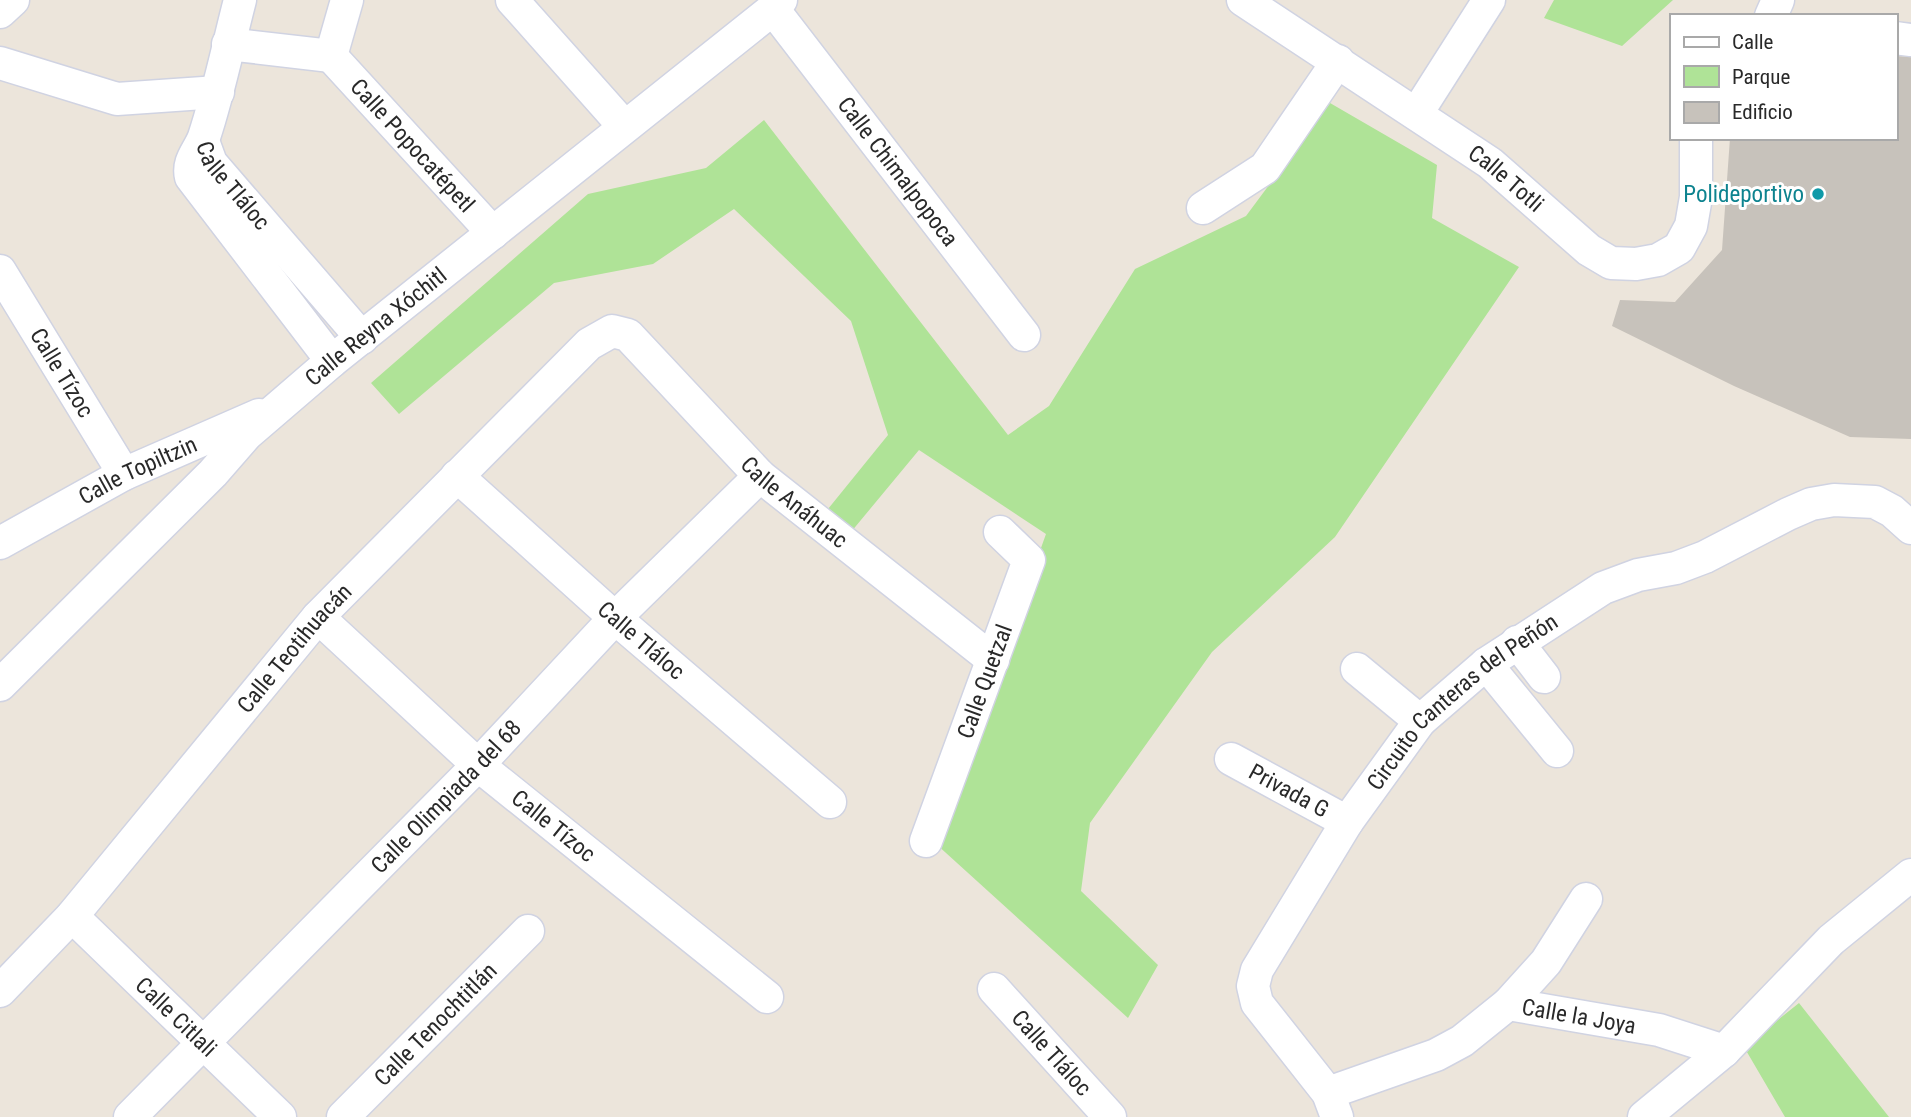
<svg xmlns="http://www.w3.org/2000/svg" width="1911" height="1117" font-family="'Roboto Condensed',sans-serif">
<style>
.green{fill:#afe397}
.building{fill:#c7c2bb}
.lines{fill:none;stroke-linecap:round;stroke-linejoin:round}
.minor-casing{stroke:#d0d3e2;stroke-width:35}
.minor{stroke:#fff;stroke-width:32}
.culture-dot{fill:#0f9aa8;stroke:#fff;stroke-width:2.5}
.labels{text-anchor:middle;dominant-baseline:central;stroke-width:6;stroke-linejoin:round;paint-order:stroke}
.street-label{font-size:23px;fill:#292929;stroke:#fff}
.culture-label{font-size:23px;fill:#0d838f;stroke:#fff;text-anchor:end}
</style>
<rect width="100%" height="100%" fill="#ece5db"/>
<!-- green -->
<path class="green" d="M1554,0h119l-51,46 -78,-28z
M1330,103l107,62 -5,53 87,49 -184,270 -123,115 -122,171 -9,68 77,74 -30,53 -193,-175 111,-309 -127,-84 -68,82 -23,-23 60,-74 -37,-114 -117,-112 -81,55 -99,19 -155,131 -28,-31 217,-189 118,-26 58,-48 244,315 41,-29 86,-137 111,-53z
M1799,1003l90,114h-104l-41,-70z"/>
<!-- building -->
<path class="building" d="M1895,56l16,1v382l-61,-2 -116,-51 -122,-60 8,-26 55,2 47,-52 8,-112h165z"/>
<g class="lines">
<defs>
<g id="minor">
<path d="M240,0c-12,46 -21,92 -36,137 -5,14 -17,24 -13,40l141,184"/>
<path d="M512,0l112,126"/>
<path id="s1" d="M1243,0l247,163 99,87 22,13 25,1 22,-4 21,-12 12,-22 5,-29v-59"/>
<path id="s2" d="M773,9l251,326"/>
<path d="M0,12l13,-12"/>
<path d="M1771,16l7,-16"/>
<path d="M1895,38l16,2"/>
<path d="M228,44l103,12"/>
<path id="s3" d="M331,56l162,177"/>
<path d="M331,56l16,-56"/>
<path d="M0,63l117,36 101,-7"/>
<path d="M1417,113l72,-113"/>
<path id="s4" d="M203,141l8,22 151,175"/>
<path d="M1203,208l62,-40 73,-107"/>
<path id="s5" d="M0,271l124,203"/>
<path id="s6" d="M457,476l158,142 215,184"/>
<path id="s7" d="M0,543l124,-69 135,-59"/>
<path id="s8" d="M318,617l160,148 289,232"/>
<path d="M1517,642l27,35"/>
<path d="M1486,664l71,87"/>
<path d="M1357,669l63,52"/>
<path id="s9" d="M0,685l213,-212 34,-39 85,-73 441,-352 8,-9"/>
<path id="s10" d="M1231,759l116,63"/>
<path id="s11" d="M926,841l103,-281 -29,-28"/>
<path id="s12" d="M72,916l208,201"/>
<path id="s13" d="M994,989l116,128"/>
<path id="s14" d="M0,991l72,-75 246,-299 271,-273 23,-13 16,4 132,141 233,184"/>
<path d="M1508,1004l38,-42 40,-63"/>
<path id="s15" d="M1328,1093l108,-38 26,-14 46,-37 151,26 65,21"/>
<path id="s16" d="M130,1117l348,-352 137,-147 145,-142"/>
<path id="s17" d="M343,1117l185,-186"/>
<path id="s18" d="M1337,1117l-9,-24 -71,-90 -4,-17 4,-16 90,-148 73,-101 66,-57 117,-76 35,-13 38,-7 29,-11 83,-43 23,-10 23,-4 41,2 17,9 19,17"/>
<path d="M1644,1117l80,-66 107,-111 80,-65"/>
</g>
</defs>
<!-- minor casing -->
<use href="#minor" class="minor-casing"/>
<!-- minor -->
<use href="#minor" class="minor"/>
</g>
<!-- markers -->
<circle class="culture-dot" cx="1818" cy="194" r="7"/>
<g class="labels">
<!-- street labels -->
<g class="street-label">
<text stroke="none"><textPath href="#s3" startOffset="121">Calle Popocatépetl</textPath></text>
<text stroke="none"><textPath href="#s2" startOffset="205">Calle Chimalpopoca</textPath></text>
<text stroke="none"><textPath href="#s1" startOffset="318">Calle Totli</textPath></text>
<text stroke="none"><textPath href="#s4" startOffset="54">Calle Tláloc</textPath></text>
<text stroke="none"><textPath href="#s9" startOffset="520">Calle Reyna Xóchitl</textPath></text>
<text stroke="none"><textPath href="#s5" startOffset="119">Calle Tízoc</textPath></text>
<text stroke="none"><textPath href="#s7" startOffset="156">Calle Topiltzin</textPath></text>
<text stroke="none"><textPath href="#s14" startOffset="1155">Calle Anáhuac</textPath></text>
<text stroke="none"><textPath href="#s6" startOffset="247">Calle Tláloc</textPath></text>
<text stroke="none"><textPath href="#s14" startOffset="452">Calle Teotihuacán</textPath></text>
<text stroke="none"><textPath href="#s11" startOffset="170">Calle Quetzal</textPath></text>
<text stroke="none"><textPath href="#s18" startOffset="516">Circuito Canteras del Peñón</textPath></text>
<text stroke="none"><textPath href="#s10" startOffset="66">Privada G</textPath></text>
<text stroke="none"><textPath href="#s16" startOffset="450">Calle Olimpiada del 68</textPath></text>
<text stroke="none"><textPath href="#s8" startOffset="315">Calle Tízoc</textPath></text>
<text stroke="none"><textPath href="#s15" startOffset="275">Calle la Joya</textPath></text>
<text stroke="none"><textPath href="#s12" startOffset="145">Calle Citlali</textPath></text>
<text stroke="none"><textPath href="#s17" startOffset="131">Calle Tenochtitlán</textPath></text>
<text stroke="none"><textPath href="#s13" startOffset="86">Calle Tláloc</textPath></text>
</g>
<!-- culture labels -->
<g class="culture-label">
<text x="1804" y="194">Polideportivo</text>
</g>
</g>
<!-- legend -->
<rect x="1670" y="14" width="228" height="126" fill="#ffffff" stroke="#a9a9a9" stroke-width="2"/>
<rect x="1684" y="37" width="35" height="10" fill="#ffffff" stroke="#a9a9a9" stroke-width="2"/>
<text x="1732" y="49" font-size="21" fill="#292929">Calle</text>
<rect x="1684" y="66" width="35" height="21" fill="#afe397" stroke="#a9a9a9" stroke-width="2"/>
<text x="1732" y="84" font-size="21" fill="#292929">Parque</text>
<rect x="1684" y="102" width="35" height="21" fill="#c7c2bb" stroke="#a9a9a9" stroke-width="2"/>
<text x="1732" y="119" font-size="21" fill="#292929">Edificio</text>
</svg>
